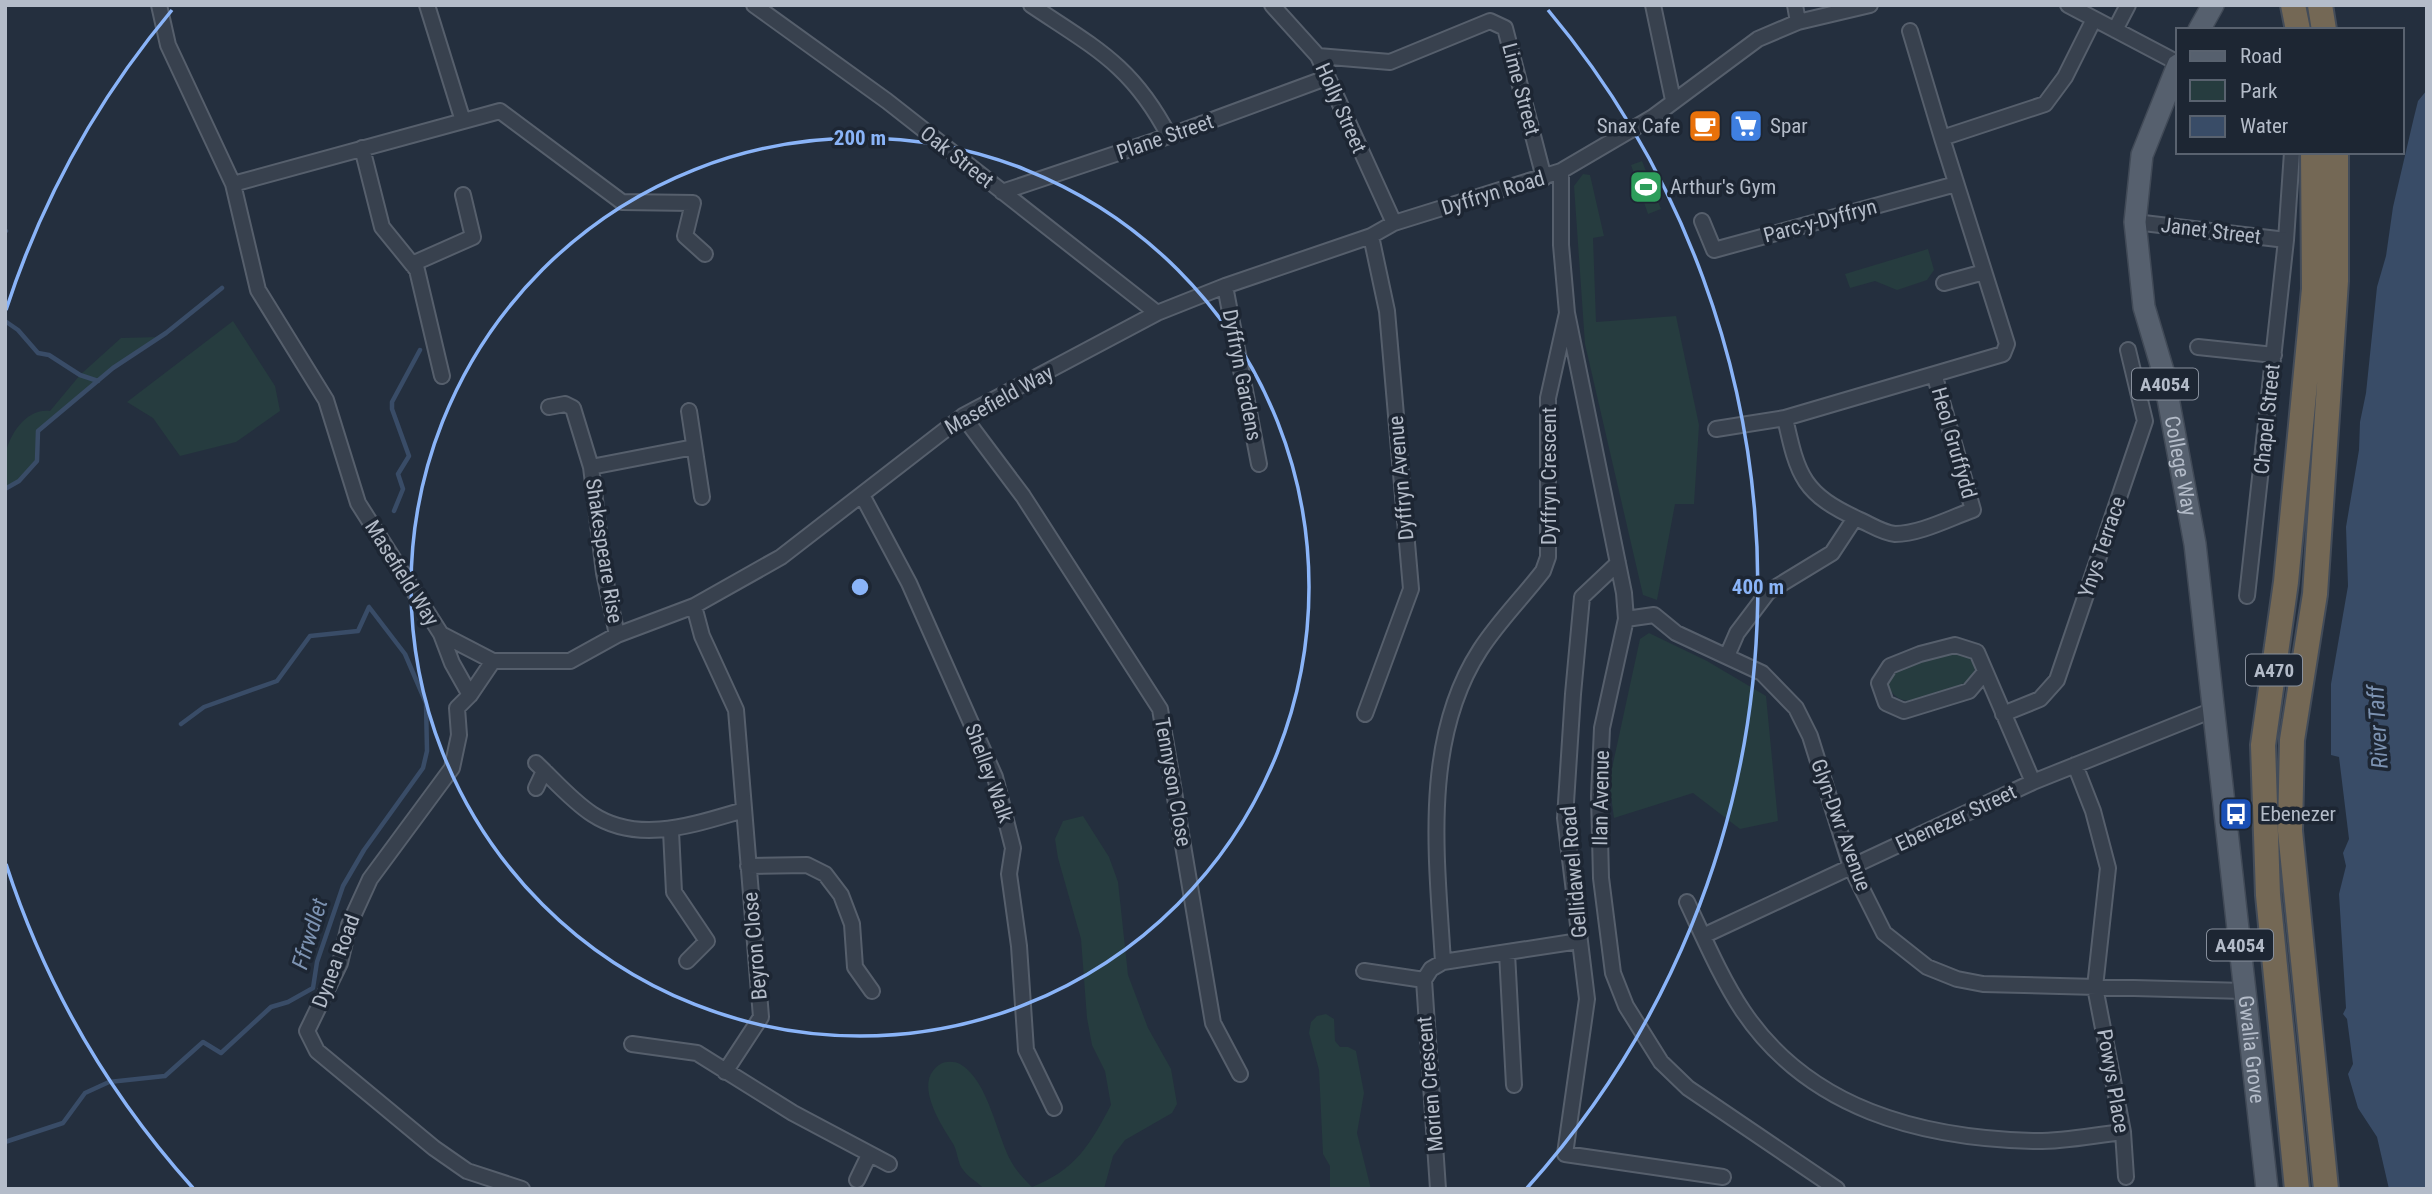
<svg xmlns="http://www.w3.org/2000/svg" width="2432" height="1194" font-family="'Roboto Condensed',sans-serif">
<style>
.green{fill:#263c3f}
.water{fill:#394c67}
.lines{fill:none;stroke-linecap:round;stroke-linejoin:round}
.stream{stroke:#394c67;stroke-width:4.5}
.street-casing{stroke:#565f6c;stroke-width:18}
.primary-casing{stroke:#414a57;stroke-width:24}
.highway-casing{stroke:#434c59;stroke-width:28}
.street{stroke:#38414e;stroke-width:14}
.primary{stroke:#56606e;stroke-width:21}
.highway{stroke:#746855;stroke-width:24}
.ring{fill:none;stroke:#8ab4f8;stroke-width:3.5}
.labels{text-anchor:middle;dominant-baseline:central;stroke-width:7;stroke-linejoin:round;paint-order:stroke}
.shield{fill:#1d2633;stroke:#878f9c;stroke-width:2}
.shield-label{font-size:19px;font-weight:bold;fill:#b4bcc9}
.street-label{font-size:21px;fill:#b4bcc9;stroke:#1d2633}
.poi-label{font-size:21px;fill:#b4bcc9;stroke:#1d2633;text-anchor:start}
.water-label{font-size:23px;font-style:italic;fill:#7c92b1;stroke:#1d2633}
.centre{fill:#8ab4f8;stroke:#1d2633;stroke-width:3.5}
.ring-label{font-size:21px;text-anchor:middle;font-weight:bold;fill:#8ab4f8;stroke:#1d2633;stroke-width:7;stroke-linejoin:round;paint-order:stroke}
</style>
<rect width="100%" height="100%" fill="#242f3e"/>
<!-- green -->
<path class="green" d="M1642,161l19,48 -13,5 -17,-49z
M1583,174l7,1 14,61 -11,2 3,84 80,-6 23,109 -5,79h-19l-18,96 -14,-5 -58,-251 -11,-158z
M1928,249l6,21 -7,10 -30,10 -22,-9 -25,7 -5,-14z
M233,321l42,65 5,25 -44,31 -56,14 -27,-38 -26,-16z
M159,337l-46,31 -74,62 -2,31 -18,20 -14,8c0,-10 -2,-24 0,-34 5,-22 22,-47 45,-44l30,-36 41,-37z
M1649,633l58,28 59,35 12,125 -38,8 -47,-36 -79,25 -5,-36 31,-143z
M1946,650c14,0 21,3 29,16l-2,11c-21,16 -78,43 -86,4l6,-10z
M1083,816l26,41 9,25 10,93 20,53 23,41 6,35 -5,9 -47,27 -12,16 -9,33h-120c-6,-7 -15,-11 -20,-18 -7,-7 -6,-21 -12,-29 -11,-18 -39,-59 -13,-77 5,-4 15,-4 21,-1 29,17 36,71 52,99 5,9 13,17 20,24 43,-17 58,-42 79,-82l-6,-34 -13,-26 -5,-27 -6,-79 -23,-81 -3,-19 8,-18z
M1326,1014l8,5 1,22 5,6h8l8,4 8,42 -7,40 14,56h-41v-23l-7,-12 -4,-84 -10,-37 2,-11 6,-6z"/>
<!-- water -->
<path class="water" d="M2427,90v1099h-38l-12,-52 -19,-29 -10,-34 5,-10 -6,-45 -4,-5 3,-6 -7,-114 7,-28 -3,-13 6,-14 -10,-82 -8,-2v-71l17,-98 -2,-59 13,-77 1,-28 6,-29 11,-106 9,-31 7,-49 21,-90 4,-16z"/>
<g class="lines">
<!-- stream -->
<path class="stream" d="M5,232l1,-1
M5,321l13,9 20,23 11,2 31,20 18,6
M5,489l14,-8 18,-20 1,-30 75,-63 53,-35 56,-45
M394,511l9,-22 -5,-15 11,-18 -17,-47v-7l28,-52
M5,1142l58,-19 22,-30 24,-11 56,-6 38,-34 18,11 50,-46 17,-5 25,-14 4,-26 26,-76 21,-36 59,-82 4,-17 -1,-48 -21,-49 -36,-47 -11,24 -48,5 -33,45 -73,26 -23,17"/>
<defs>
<path id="street" d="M159,5l9,40 65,139 25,106 68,110 32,103 83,131 52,27h77l47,-26 77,-29 87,-49 182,-141 194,-103 68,-27 146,-50 23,-13 167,-52 92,-54 105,-78 40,-17 72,-17
M427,5l36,116
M754,5l133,96 270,212
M1031,5c64,43 101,60 138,131
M1272,5l46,51 76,167
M1653,5l20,95
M1795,5l3,17
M2068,5l110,58
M2115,30l13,-25
M1910,31l32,107
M1318,56l72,6 100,-41 15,7 39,150
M362,148l20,79 35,43 25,106
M233,184l267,-73 122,91 71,1 -8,33 20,18
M1002,192l167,-56 157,-58
M1702,221l12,29 242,-66
M2135,222l151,18
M412,264l61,-27 -10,-42
M1944,283l40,-11
M1225,286l34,178
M1567,313l57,280 2,26 -24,109 -3,68 2,82 12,95 13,33 35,56 27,26 149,101
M2198,347l76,8
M549,407l16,-3 8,4 18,59 13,106 13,62
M689,411l13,86
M963,416l60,80 137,213 53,314 27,51
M1785,418c13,59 18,76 75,102 11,5 23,13 35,14 25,0 55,-16 78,-24l-38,-133
M1716,429l69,-11 218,-64 4,-10 -65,-206 103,-34 20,-27 29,-58
M591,467l103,-20
M862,495l47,88 86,194 18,71 -4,26 10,72 7,104 28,58
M1618,563l-36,34 -9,97 -8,124 22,181 -22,155 158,23
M2247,596l39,-356 6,-88
M694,606l8,30 34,74 25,307 -36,55
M1626,619l28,-4 22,18 86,40 34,35 14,28 41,131 33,66 43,34 30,12 26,5 262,7
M441,634l11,29 18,32
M1727,656l10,-23 31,-41 64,-39 23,-35
M493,661l-23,34 -13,13 2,27 -7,33 -82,111 -21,46 -9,38 -33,68 10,20 117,97 33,23 55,18
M1985,672l-16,19 -65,20 -18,-8 -7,-20 11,-17 30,-12 35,-9 22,7 56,130
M1365,714l46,-125 -24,-278 -16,-75
M2003,714l37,-15 17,-19 88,-259 -17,-71
M536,763c17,16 36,38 56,51 47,31 103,10 152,-4
M2075,765l18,46 15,57 -13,119 28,145 3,45
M536,788l8,-17
M671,831l3,61 33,49 -20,20
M748,866l59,-1 18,9 16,21 11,29 3,43 17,24
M1687,902c17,36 34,76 56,109 66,98 177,127 290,130 29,1 61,-6 90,-9
M1703,936l330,-154 180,-72
M1507,953l7,132
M1443,962c-6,-102 -22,-221 37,-312 18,-28 43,-53 63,-79l5,-14v-159l19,-85 -6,-68v-74
M1364,971l60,9 7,-11 12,-7 136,-21
M1424,980l14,209
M632,1044l65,9 96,60 96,51
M857,1180l12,-25"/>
<g id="primary">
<path d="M2199,30l14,-25"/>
<path id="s1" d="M2178,65l-36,90 -7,67 9,85 19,64 32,173 72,645"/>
</g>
<path id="highway" d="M2293,5l5,25
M2320,5l4,25
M2297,1189l-29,-294 -5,-150 23,-163 28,-293 -1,-137
M2326,1189l-36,-358 2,-91 23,-146 21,-313v-129"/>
</defs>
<!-- street casing -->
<use href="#street" class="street-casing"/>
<!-- primary casing -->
<use href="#primary" class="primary-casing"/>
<!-- highway casing -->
<use href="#highway" class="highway-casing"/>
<!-- street -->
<use href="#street" class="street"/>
<!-- primary -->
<use href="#primary" class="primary"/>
<!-- highway -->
<use href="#highway" class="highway"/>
</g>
<!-- distance rings -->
<g class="ring">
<circle cx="860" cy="587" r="449"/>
<path d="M193 1188A898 898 0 0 1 6 864M6 310A898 898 0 0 1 172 10M1548 10A898 898 0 0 1 1527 1188"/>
</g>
<!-- icons -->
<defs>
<symbol id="cafe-square" viewBox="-11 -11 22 22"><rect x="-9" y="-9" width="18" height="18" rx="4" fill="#e8710a" stroke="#1d2633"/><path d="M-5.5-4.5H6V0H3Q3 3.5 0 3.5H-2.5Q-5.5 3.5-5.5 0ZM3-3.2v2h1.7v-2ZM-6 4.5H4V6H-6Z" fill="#fff"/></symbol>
<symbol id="supermarket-square" viewBox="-11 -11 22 22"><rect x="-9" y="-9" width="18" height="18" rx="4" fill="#3f7fe0" stroke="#1d2633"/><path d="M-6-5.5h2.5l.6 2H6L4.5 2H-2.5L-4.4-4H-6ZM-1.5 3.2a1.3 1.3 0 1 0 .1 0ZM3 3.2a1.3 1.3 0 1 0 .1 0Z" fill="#fff"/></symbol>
<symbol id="stadium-square" viewBox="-11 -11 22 22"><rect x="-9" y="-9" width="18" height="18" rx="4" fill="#2e9e5b" stroke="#1d2633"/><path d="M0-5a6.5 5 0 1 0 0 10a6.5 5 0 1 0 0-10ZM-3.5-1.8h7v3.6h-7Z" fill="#fff"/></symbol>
<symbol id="bus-square" viewBox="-11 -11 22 22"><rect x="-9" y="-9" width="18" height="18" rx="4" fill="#1a4fb4" stroke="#1d2633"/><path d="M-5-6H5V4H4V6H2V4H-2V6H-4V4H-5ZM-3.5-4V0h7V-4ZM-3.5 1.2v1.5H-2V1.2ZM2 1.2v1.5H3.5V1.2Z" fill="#fff"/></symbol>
</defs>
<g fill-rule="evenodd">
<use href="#cafe-square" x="1686" y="107" width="38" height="38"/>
<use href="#supermarket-square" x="1727" y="107" width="38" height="38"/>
<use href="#stadium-square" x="1627" y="168" width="38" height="38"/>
<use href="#bus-square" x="2217" y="795" width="38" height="38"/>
</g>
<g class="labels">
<!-- shield labels -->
<g class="shield">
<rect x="2132" y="368.5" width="66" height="31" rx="5"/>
<rect x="2246" y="654.5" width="56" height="31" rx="5"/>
<rect x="2207" y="929.5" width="66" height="31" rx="5"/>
</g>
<g class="shield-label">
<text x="2165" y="384">A4054</text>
<text x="2274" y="670">A470</text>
<text x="2240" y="945">A4054</text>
</g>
<!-- street labels -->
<g class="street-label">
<text transform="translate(1521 89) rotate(75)">Lime Street</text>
<text transform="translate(1341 108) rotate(66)">Holly Street</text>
<text transform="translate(1165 137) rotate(-19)">Plane Street</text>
<text transform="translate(957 157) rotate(38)">Oak Street</text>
<text transform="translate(1493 193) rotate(-17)">Dyffryn Road</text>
<text transform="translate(1820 221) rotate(-15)">Parc-y-Dyffryn</text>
<text transform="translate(2211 231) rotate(7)">Janet Street</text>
<text transform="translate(1242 375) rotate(79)">Dyffryn Gardens</text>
<text transform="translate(999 400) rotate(-29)">Masefield Way</text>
<text transform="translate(2267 419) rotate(-84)">Chapel Street</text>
<text transform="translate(1954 443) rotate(74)">Heol Gruffydd</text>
<text stroke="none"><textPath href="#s1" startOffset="413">College Way</textPath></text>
<text transform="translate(1549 476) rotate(-90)">Dyffryn Crescent</text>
<text transform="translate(1401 478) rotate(-95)">Dyffryn Avenue</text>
<text transform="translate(2102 547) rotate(-71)">Ynys Terrace</text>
<text transform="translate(604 551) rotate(81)">Shakespeare Rise</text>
<text transform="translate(402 573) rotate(58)">Masefield Way</text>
<text transform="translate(989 773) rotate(70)">Shelley Walk</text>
<text transform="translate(1173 782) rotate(80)">Tennyson Close</text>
<text transform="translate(1601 798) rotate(-89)">Ilan Avenue</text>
<text transform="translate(1956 818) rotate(-25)">Ebenezer Street</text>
<text transform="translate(1841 825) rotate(70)">Glyn-Dwr Avenue</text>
<text transform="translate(1574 872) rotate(-95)">Gellidawel Road</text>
<text transform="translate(755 946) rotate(-95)">Beyron Close</text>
<text transform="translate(336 961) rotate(-69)">Dynea Road</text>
<text stroke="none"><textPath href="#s1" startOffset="1001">Gwalia Grove</textPath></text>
<text transform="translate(2113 1081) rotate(80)">Powys Place</text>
<text transform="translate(1430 1084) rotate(-95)">Morien Crescent</text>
</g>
<!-- poi labels -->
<g class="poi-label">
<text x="1680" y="126" text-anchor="end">Snax Cafe</text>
<text x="1770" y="126">Spar</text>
<text x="1670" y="187">Arthur's Gym</text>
<text x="2260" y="814">Ebenezer</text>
</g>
<!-- water labels -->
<g class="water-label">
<text transform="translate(2378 727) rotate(-93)">River Taff</text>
<text transform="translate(310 934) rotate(-73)">Ffrwdlet</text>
</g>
</g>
<circle cx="860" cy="587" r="10" class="centre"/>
<g class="ring-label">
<text x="860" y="145">200 m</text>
<text x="1758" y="594">400 m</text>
</g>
<!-- border -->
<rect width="2432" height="1194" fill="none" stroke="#b4bcc9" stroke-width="14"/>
<!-- legend -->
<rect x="2176" y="28" width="228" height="126" fill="#1d2633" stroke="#59626f" stroke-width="2"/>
<rect x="2190" y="51" width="35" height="10" fill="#56606e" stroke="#59626f" stroke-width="2"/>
<text x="2240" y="63" font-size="21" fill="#b4bcc9">Road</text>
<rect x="2190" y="80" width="35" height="21" fill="#263c3f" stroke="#59626f" stroke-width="2"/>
<text x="2240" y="98" font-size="21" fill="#b4bcc9">Park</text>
<rect x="2190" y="116" width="35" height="21" fill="#394c67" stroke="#59626f" stroke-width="2"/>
<text x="2240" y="133" font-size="21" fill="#b4bcc9">Water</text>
</svg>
